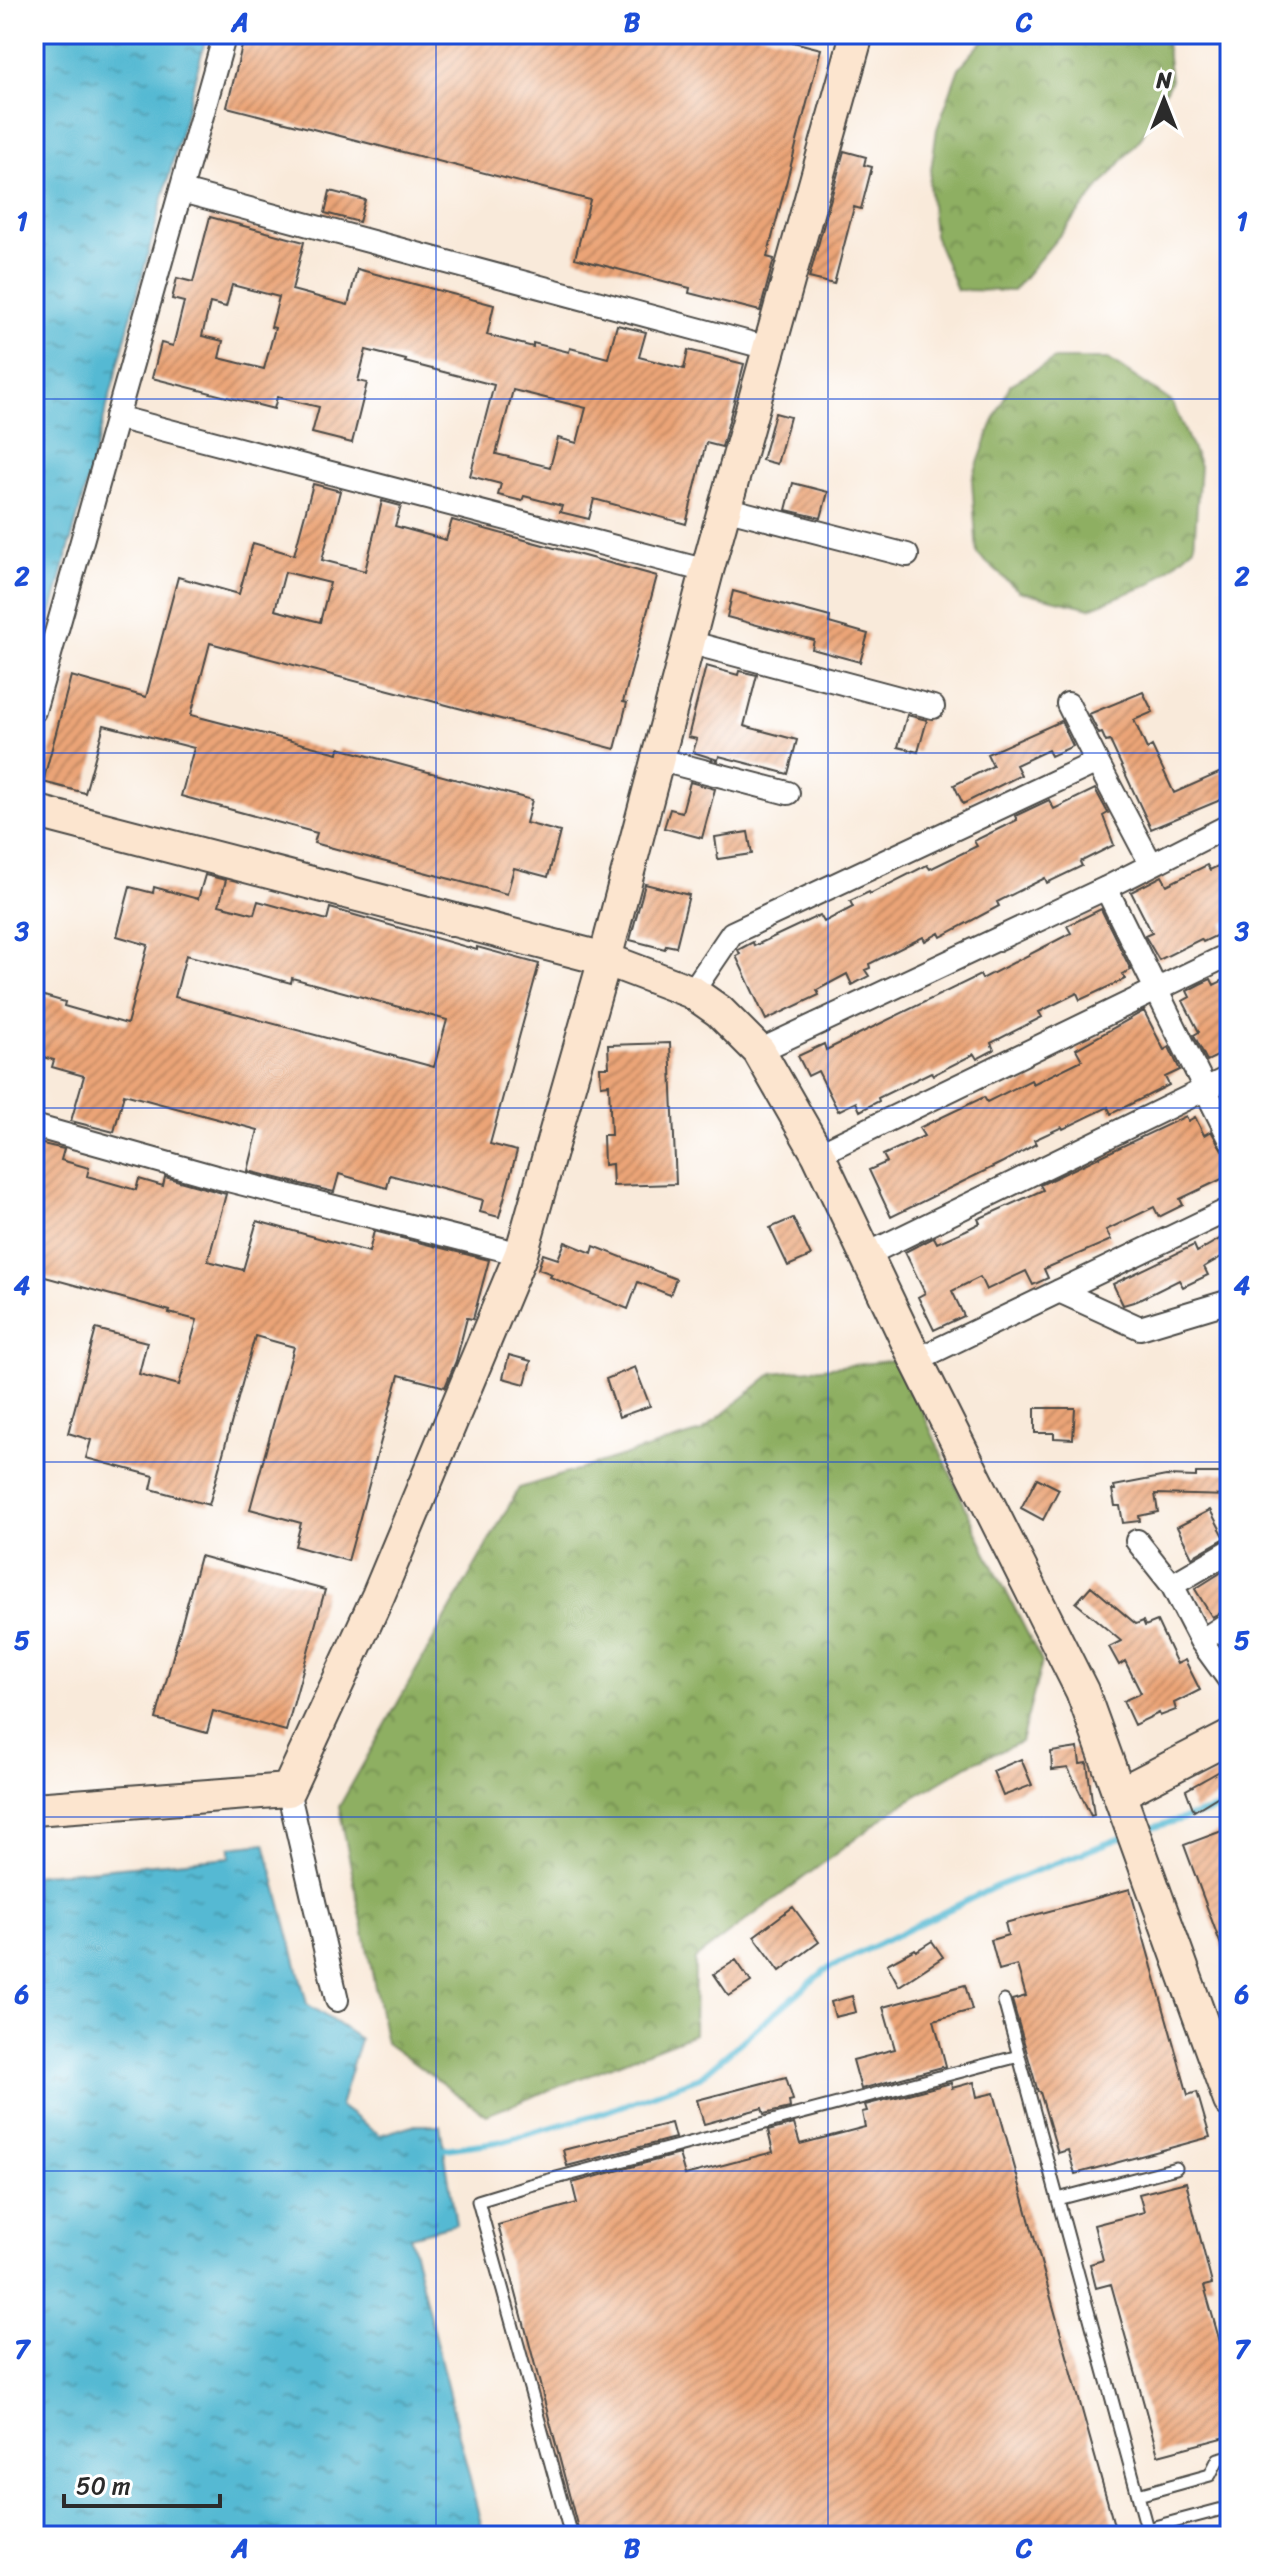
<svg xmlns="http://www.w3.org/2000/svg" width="1264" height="2570" font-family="Sriracha,sans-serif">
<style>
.forest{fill:url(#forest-crowns);stroke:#5c6d46;stroke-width:2}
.water{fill:url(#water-ripples);stroke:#40727f;stroke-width:2}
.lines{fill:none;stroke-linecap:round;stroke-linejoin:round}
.stream{stroke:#55b9d3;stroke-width:6}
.building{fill:url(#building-hatch);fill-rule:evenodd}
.lane-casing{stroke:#4a4845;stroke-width:15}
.street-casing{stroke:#4a4845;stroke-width:26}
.secondary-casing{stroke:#4a4845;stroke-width:36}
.lane{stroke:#fff;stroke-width:11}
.street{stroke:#fff;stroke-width:22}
.secondary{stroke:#fce5cf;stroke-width:32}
.grid{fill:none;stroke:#1d4ed8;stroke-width:2;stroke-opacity:0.55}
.neatline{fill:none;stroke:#1d4ed8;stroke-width:3}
.grid-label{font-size:26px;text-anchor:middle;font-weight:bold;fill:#1d4ed8}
</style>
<defs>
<pattern id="forest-crowns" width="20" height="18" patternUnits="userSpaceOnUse" patternTransform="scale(2)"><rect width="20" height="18" fill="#8eaf62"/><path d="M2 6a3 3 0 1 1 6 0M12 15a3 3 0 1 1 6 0" fill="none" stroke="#748f51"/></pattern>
<pattern id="water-ripples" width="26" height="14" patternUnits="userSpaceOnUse" patternTransform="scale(2)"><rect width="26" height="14" fill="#55b9d3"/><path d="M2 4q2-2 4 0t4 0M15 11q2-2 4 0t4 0" fill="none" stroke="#4797ab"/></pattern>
<pattern id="building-hatch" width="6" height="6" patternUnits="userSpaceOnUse" patternTransform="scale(2)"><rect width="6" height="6" fill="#eba477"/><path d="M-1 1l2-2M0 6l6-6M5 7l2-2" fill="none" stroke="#bf8662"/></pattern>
</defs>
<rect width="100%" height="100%" fill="#fff"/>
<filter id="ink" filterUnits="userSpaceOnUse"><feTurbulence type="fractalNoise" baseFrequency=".0125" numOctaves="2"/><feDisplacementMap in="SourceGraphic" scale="16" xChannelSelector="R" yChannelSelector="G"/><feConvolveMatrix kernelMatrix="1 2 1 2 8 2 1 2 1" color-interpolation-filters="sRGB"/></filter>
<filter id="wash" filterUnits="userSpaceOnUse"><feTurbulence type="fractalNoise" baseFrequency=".006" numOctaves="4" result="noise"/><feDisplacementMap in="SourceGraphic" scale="32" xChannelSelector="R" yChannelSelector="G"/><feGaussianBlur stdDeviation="1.8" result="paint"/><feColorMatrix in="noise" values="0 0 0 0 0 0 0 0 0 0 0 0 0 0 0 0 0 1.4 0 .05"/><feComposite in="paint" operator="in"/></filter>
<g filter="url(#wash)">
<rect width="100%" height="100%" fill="#f9eada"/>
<!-- forest -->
<path class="forest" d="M989,34h176l6,46 -30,58 -128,153 -56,-1 -23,-55 -5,-51 8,-55 22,-61z
M1055,359h53l64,43 28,64 -6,81 -43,37 -61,24 -71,-17 -42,-37 -5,-74 19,-53 19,-42z
M899,1360l87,192 56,110 -21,80 -51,22 -72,43 -203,152 -1,75 -208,81 -100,-72 -47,-236 180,-319 182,-56 72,-59z"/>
<!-- water -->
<path class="water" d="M34,34h173l-173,645z
M265,1843l42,161 53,35 -20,67 40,29 33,-10h27l16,99 -46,12 74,300h-450v-661l196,-18v-10z"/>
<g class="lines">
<!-- stream -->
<path class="stream" d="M1141,1831l89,-26
M437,2150l67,-9 98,-28 98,-36 125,-107 172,-84 126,-49"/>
</g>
<g id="blocks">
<!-- building -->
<path class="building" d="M245,34h517l59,15 -54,208 7,2 -14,52 -71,-18 1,-5 -115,-30 15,-58 -363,-93z
M844,151l22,6 -2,8 8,2 -11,42 -7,-2 -20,77 -25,-6z
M330,191l35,9 -6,22 -34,-9z
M210,217l94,25 -12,48 56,15 9,-36 137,36 -7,30 46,12v-4l36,9 1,-4 38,10 9,-33 29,7 -7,25 45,12 4,-19 56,14 -22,83 -16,-4 -20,81 -92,-25 -5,20 -29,-7 2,-6 -38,-10 -2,5 -24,-6 3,-11 -31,-8 24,-91 -89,-23 1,-2 -40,-10 -8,31 9,2 -15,60 -40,-10 7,-26 -42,-10 -3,12 -122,-31 9,-35 12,3 11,-44 -12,-3 5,-21 16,4zM232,285l47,12 -8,30 4,1 -11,41 -45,-11 4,-17 -21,-5 8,-33 16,4zM513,390l73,18 -9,35 -19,-5 -8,29 -54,-13z
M775,413l15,4 -13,47 -15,-4z
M793,483l35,9 -7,26 -35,-8z
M313,484l27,7 -18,69 43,11 17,-70 19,5 -6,20 51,14 6,-20 205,56 -34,126 4,1 -12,46 -405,-106 -19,72 147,38 1,-5 193,52 -6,23 34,9 -12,45 -34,-9 -7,26 -193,-51 3,-10 -136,-37 13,-48 -90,-23 -19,68 -42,-11 28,-106 75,21 32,-120 61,17 14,-51 41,12zM285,572l45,11 -10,39 -45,-12z
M733,591l97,26 -1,6 39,11 -8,28 -48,-13 2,-9 -87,-23z
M706,666l32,9 1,-4 18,4 -13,51 53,14 -9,34 -69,-18 -1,4 -25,-8 4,-13 -9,-2z
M1143,692l10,20 -19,8 13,29 5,-3 22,47 56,-25v28l-79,33 -41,-88 -4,1 -4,-9 -3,1 -10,-20z
M907,715l20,5 -9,32 -20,-5z
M1061,721l12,25 -22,10 -3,-6 -32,15 5,10 -58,29 -9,-19 39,-19 -6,-12z
M690,782l25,7 -13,49 -38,-10 6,-19 12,3z
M1095,789l13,24 -5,3 11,29 -34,17 2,4 -35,17 -2,-5 -48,24 2,4 -58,31 -2,-4 -14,8 -2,-4 -54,27 1,4 -5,2 4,6 -17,9 -5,-11 -30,16 2,5 -53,25 -30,-64 4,-2 -2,-4 15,-8 1,4 66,-31 4,7 29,-15 -3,-6 19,-9 1,2 57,-29 3,4 47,-23 -3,-5 43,-21 -2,-4 34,-16 5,9z
M748,832l4,22 -34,5 -3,-22z
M1230,860v60l-8,4 4,7 -23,11 -2,-3 -42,21 -14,-24 7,-3 -21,-41 31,-16 5,9 40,-20 3,5z
M205,875l21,5 -7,25 35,9 4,-13 69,19 3,-12 147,42v-3l62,17 -49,180 27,7 -18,66 -19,-5 3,-12 -93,-25 -3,13 -48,-14 -5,18 -86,-21 10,-41 -134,-36 -10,38 -43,-11 13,-45 -32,-9 2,-7 -20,-5v-62l31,9 -1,4 63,18 21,-79 -31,-9 13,-49 23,6 1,-6 44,12zM186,955l105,28 1,-5 155,42 -13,47 -259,-70z
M645,884l44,11 -13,52 -10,-2 -1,4 -35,-9z
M1101,909l30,61 -9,4 3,5 -45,21 -3,-7 -38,19 3,5 -51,26 3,7 -17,9 -3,-5 -41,21 -2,-3 -53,26 1,3 -19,10 -4,-9 -18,9 -20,-40 -10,5 -10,-20 26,-12 2,6 154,-75 2,4 89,-46 -4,-7z
M1230,977v73l-23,11 -13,-26 5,-3 -16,-31 7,-4 -3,-6 13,-7 11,-5 3,6z
M1144,1011l20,39 5,-3 11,23 -15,7 4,8 -58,29 -3,-7 -45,22 -1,-2 -28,13 2,4 -33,18 -112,55 -22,-47 18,-8 -4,-7 41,-19 -5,-8 65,-31 3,5 44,-22 2,4 49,-24 -6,-11z
M670,1043l6,141 -63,2 -1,-22 -8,1 -1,-30h8l-2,-51 -8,1 -1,-18h9l-1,-22z
M1186,1116l2,5 7,-4 9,18 7,-4 11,19 8,3v22l-50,24 3,6 -24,12 -5,-10 -48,23 5,10 -67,29 4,9 -15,7 -7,-14 -40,19 -6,-13 -28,14 12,25 -30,14 -16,-33 7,-4 -20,-41 29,-15 3,6 29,-13 14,-7 -2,-4 65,-29 -3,-5z
M34,1142l30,7 -3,11 28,8 -2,8 49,14 3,-11 24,7 2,-9 61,17 -18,67 35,9 14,-49 112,31 5,-21 115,29 -16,59 -6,-1 -11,43 -11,26 -46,-12 -51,186 -53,-15 6,-23 -51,-14 44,-162 -39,-11 -46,169 -58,-16 3,-13 -68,-18 5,-18 -23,-7 28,-104 51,13 -8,32 40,11 18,-65 -28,-7 1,-2 -136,-37z
M793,1218l18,38 -23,10 -18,-38z
M1230,1233v19l-26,15 4,8 -25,12 -4,-7 -42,21 -14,4 -10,-21 81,-39 3,7z
M565,1242l27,11 2,-7 82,33 -6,16 -32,-13 -10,27 -78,-32 2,-3 -14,-5 5,-15 15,5z
M509,1355l22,6 -6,23 -22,-6z
M635,1367l15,39 -31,11 -13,-38z
M1035,1408h40l-2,31 -19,-1v-5h-19z
M1196,1473h34v23l-75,-2 3,18 -19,4 1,5 -17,2 -3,-17h-5l-3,-16h3l-1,-4 52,-10 30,1z
M1037,1478l22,11 -16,31 -22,-12z
M1210,1510l15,28 -33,19 -15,-30z
M200,1556l125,34 -39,141 -73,-20 -6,22 -51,-14z
M1230,1567v41l-18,9 -17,-28z
M1091,1586l45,38 7,-3 2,5 12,-5 20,43 8,-4 15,30 -26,13 2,7 -16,6 -1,-3 -25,12 -11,-24 18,-8 -16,-32 -6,4 -10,-18 12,-6 -45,-38z
M1078,1748l2,16 7,-1 7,52 -3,1 -23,-48 -16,2 -1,-18z
M1021,1759l11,26 -29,11 -10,-25z
M1225,1768l5,9v12l-36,22 -8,-21z
M1230,1828v135l-2,1 -44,-119z
M1130,1889l58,206 9,-3 13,45 -135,37 -7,-24 -10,3 -18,-61h-2l-26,-92 14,-4 -9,-31 -18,5 -8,-30 17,-5 -3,-12z
M793,1907l26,35 -39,29 -26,-35z
M932,1941l11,16 -44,29 -12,-22 28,-15 1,2z
M736,1960l15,22 -22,14 -15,-22z
M965,1985l7,25 -38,10 12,46 -85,23 -8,-29 42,-11 -12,-42z
M852,1996l4,16 -21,5 -4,-15z
M786,2077l7,23 -4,1 1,7 -26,6 -2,-6 -58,16 -7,-24z
M974,2082l3,15 17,-4 123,443h-537l-82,-311 79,-22 -5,-20 107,-29 6,21 88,-23 -5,-21 26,-7 6,20 65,-17 -3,-15 5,-1 -2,-6 86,-22 1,5z
M671,2123l4,15 -108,28 -4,-16z
M1186,2182l26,102 -8,2 22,77 4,-1v74l-72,19 -47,-171 -15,4 -6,-24 13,-4 -9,-35 50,-13 -5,-18z"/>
</g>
</g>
<g filter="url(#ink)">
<use href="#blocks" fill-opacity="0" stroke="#4a4845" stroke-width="2"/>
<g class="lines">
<defs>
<path id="lane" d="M1004,2001l145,535
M1058,2199l118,-31
M1138,2495l72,-20 8,-16 12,-3
M1147,2529l83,-22
M571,2536l-93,-335 52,-16 489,-129"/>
<path id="street" d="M182,191l586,157
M116,417l591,154
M724,508l183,47
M688,642l245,65
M1068,704l29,58
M34,711l191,-677
M657,759l131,34
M1106,888l124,251
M692,992l40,-59 365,-171 54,102
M759,1051l347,-163 124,-63
M34,1126l182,51 305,77
M818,1154l412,-200
M866,1255l364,-178
M1059,1291l81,37 90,-27
M916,1360l314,-151
M1137,1541l35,44 29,56 29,40
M1172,1585l58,-34
M1201,1641l29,-19
M288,1790l49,210"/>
<path id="secondary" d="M34,811l571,148 87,33 27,19 40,40 59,103 98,206 166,331 148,410
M1119,1794l111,-57
M34,1809l254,-19 90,-194 143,-342 84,-295 102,-388 150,-537"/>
</defs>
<!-- lane casing -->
<use href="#lane" class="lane-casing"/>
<!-- street casing -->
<use href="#street" class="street-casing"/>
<!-- secondary casing -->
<use href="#secondary" class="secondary-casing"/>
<!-- lane -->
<use href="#lane" class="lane"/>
<!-- street -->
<use href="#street" class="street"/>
<!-- secondary -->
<use href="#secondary" class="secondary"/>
</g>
</g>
<!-- grid -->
<path class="grid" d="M436,34v2502M828,34v2502M34,399h1196M34,753h1196M34,1108h1196M34,1462h1196M34,1817h1196M34,2171h1196"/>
<!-- margin -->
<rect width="1264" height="2570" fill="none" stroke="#fff" stroke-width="88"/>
<!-- north arrow -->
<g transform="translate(1164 100)" stroke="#ffffff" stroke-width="6" paint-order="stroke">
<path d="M0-6L14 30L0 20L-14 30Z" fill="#2b2b2b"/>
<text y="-12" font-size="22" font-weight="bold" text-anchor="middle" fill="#2b2b2b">N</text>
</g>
<!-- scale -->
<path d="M64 2494v12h156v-12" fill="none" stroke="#2b2b2b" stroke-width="4"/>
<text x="76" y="2494" font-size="24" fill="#2b2b2b" stroke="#ffffff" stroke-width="6" paint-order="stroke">50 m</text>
<rect x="44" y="44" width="1176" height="2482" class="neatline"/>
<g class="grid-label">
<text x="240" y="31">A</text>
<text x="632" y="31">B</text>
<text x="1024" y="31">C</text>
<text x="22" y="230">1</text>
<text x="1242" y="230">1</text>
<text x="22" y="585">2</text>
<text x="1242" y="585">2</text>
<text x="22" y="940">3</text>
<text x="1242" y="940">3</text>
<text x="22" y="1294">4</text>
<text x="1242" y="1294">4</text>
<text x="22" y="1649">5</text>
<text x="1242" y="1649">5</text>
<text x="22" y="2003">6</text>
<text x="1242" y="2003">6</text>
<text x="22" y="2358">7</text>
<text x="1242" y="2358">7</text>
<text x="240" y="2557">A</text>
<text x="632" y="2557">B</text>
<text x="1024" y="2557">C</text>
</g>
</svg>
